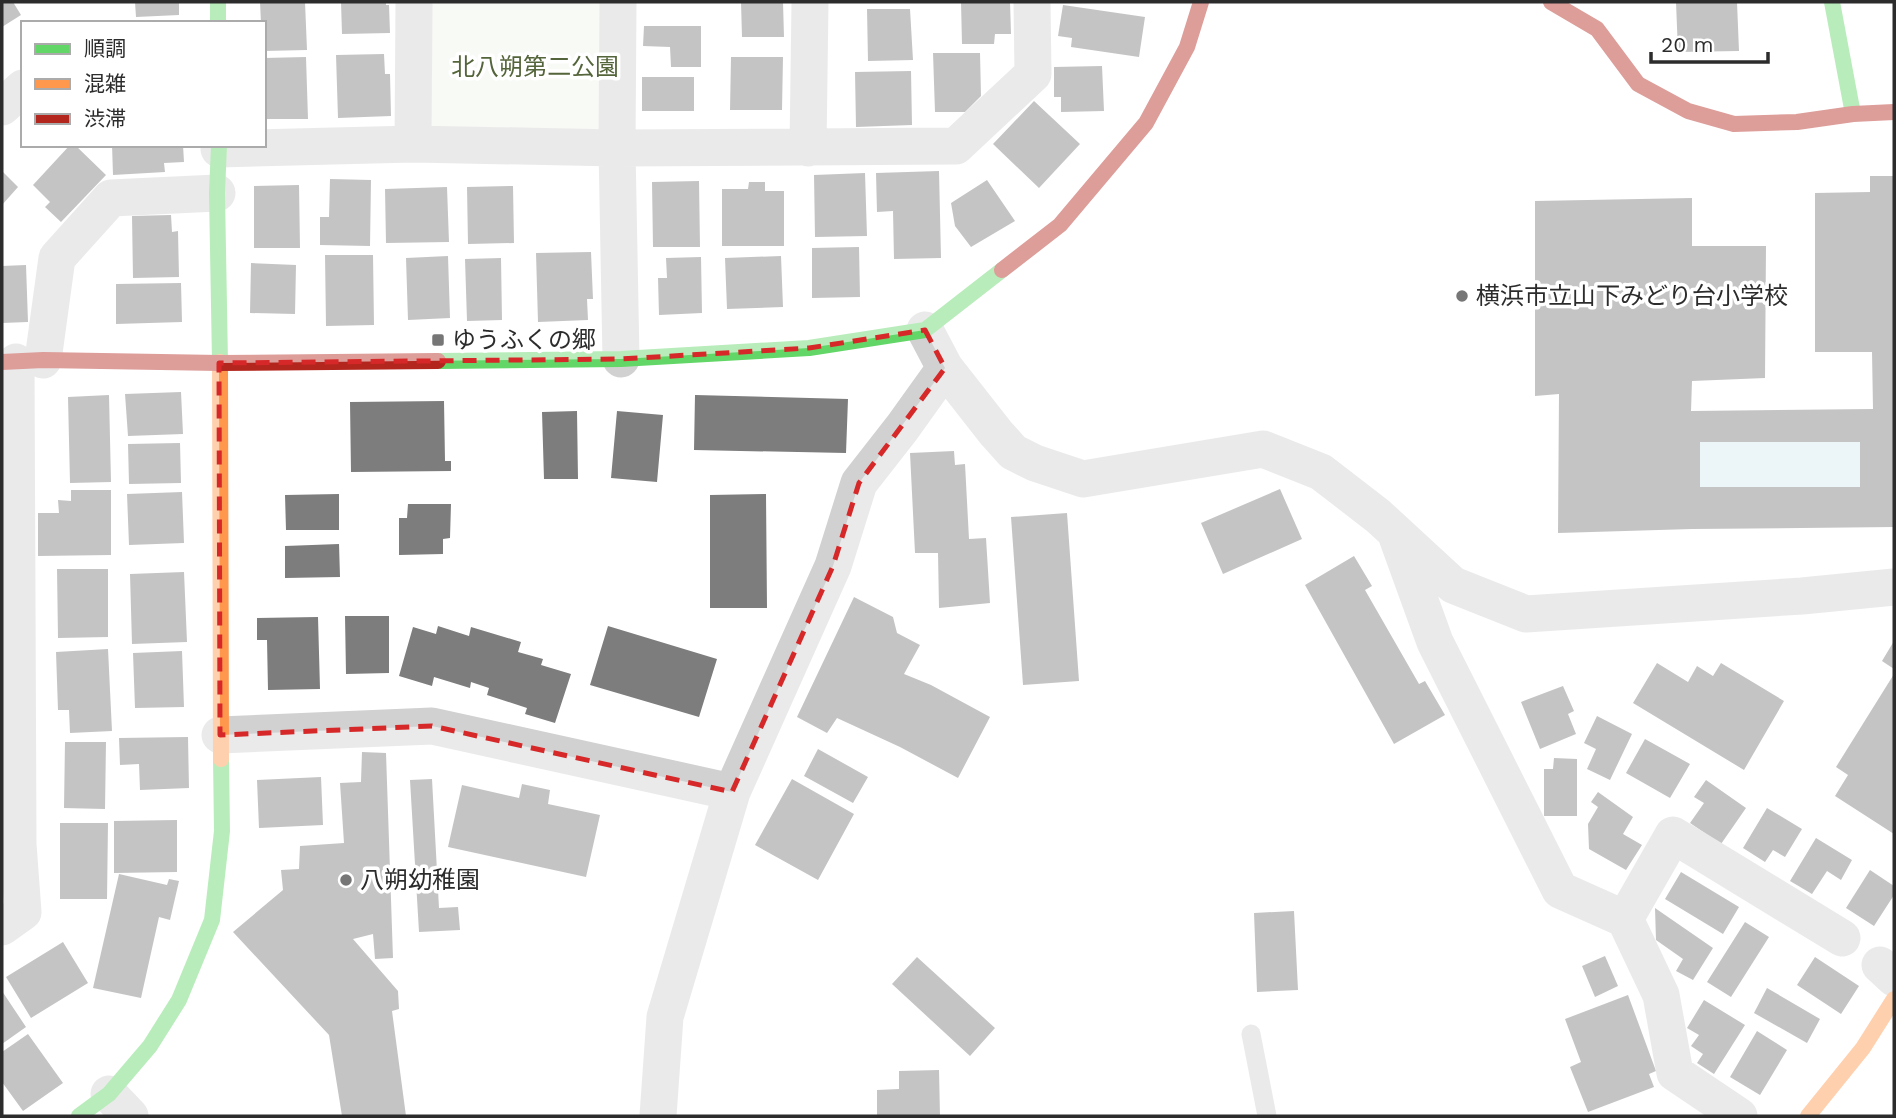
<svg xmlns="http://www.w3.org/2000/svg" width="1896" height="1118" font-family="'Work Sans','Noto Sans JP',sans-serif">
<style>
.green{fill:#f0f3ea}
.water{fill:#d6e9f0}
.building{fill:#7d7d7d;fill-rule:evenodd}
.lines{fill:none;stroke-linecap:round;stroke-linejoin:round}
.lane{stroke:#d1d1d1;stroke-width:19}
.street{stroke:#d1d1d1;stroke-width:37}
.fast{stroke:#63d668;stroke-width:16}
.slow{stroke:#ff974d;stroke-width:16}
.jam{stroke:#b3261e;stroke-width:16}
.marked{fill:none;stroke:#d62828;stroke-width:5;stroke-dasharray:14 9;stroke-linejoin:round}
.poi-dot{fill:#767676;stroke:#fff;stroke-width:2.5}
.labels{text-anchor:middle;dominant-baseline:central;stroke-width:7;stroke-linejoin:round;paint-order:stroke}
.park-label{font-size:24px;fill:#55653b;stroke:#fff}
.poi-label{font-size:24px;fill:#2c2c2c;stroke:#fff;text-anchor:start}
</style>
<rect width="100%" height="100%" fill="#fff"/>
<!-- green -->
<path class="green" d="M426,2h175l-1,131 -176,-5z"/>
<!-- water -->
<path class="water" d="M1700,442h160v45h-160z"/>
<!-- building -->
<path class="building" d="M2,2h11l8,13 -19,12z
M135,2h44v13l-43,2z
M260,2h45l2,48 -43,1v-28h-3z
M341,2h45v3h3l1,28 -48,1z
M741,2h42l1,35h-42z
M961,2h49l1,32h-16l-1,10h-32z
M1676,2h61l2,49 -61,1z
M1063,5l82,12 -6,40 -68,-10 1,-9 -14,-2z
M867,9h43l3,51 -45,1z
M644,26h57v41h-30l-1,-20 -27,-1z
M933,53h47l1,43 -16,16h-30z
M384,54l1,20h5l1,42 -53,2 -2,-63z
M306,57l2,62h-44v-61z
M731,57h52l-1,53h-52z
M1102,66l2,45 -43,1v-15h-7v-30z
M911,71l1,54 -56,2 -1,-55z
M642,77h52v34h-52z
M1034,101l46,43 -41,44 -46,-44z
M70,145h5l31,30 -45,47 -16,-15 5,-5 -17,-17z
M112,145h71l1,17 -20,1 1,9 -52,3z
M2,171l16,16 -16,18z
M939,171l2,87 -47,1 -1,-48 -16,1 -1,-39z
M865,173l2,63 -52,1 -1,-62z
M1870,176h24v351l-202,2 -134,4 1,-139 -24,2v-195l157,-3v48h74l-1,132 -73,3 -1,30 182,-2 -1,-57h-57v-159l55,-1zM1700,442h160v45h-160z
M330,179l41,1 -1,66 -50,-1v-28h9z
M987,180l28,41 -44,26 -16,-21 -4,-23z
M699,181l1,66h-47l-1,-65z
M749,182h16v9h19v55h-62v-57h26z
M299,185l1,63h-46v-62z
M513,186l1,57 -46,1 -1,-57z
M447,187l2,55 -63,1 -1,-54z
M171,215l1,17 6,-1 1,46 -46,1 -1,-62z
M859,247l1,50 -48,1v-50z
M591,252l2,47h-6l1,21 -50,2 -2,-69z
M325,255h48l1,70 -48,1z
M448,256l2,62 -42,2 -2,-62z
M781,256l2,51 -56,2 -2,-51z
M701,257l1,56 -43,2 -1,-37h9l-1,-20z
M501,258l1,62 -35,1 -2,-62z
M251,263l45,2 -1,49 -45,-1z
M26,265l2,57 -26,1v-57z
M181,283l1,39 -66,2v-40z
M181,392l2,42 -55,2 -3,-42z
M109,395l2,87 -41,1 -2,-86z
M695,395l153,4 -2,54 -152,-3z
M444,401l1,60h6v10l-100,1 -1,-70z
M577,411l1,68h-34l-2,-67z
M617,411l46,4 -6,67 -46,-4z
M180,443l1,40 -52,1 -1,-40z
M954,451l1,14 10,-1 4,75 17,-1 4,65 -51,5 -1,-55h-23l-5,-100z
M1280,489l22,50 -79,35 -22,-51z
M71,490h40v65l-73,1v-43h21l-1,-13 13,1z
M182,492l2,51 -55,2 -2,-51z
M339,494v36h-53l-1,-35z
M766,494l1,114h-57v-113z
M408,504h43l-1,34 -7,1v15l-44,1v-37h8z
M1067,513l12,168 -56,4 -12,-168z
M339,544l1,33 -55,1v-32z
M1354,556l18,30 -7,4 54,94 6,-3 20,34 -51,29 -89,-159z
M57,569h51v68l-50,1z
M184,572l3,70 -55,2 -2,-70z
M854,597l39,20 4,16 23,12 -16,29 27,11 59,32 -32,61 -58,-31 -63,-29 -10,15 -30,-16z
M345,616h44v57l-43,1z
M318,617l2,72 -52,1 -1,-50h-10v-22z
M438,626l31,10 2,-9 50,15 -3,10 25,7 -2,6 30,9 -16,49 -30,-9 2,-6 -40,-13 2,-7 -18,-6 -1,6 -36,-11 -2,9 -33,-10 14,-49 23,7z
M608,626l109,33 -18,58 -109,-32z
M1894,641v28l-12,-8z
M108,649l4,82 -42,2 -1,-23h-11l-2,-58z
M182,651l2,56 -49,1 -2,-55z
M1657,663l31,19 9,-16 16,10 8,-13 63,38 -40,69 -111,-67z
M1894,674v160l-59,-38 13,-21 -12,-8z
M1563,686l11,25 -6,3 8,20 -36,15 -19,-47z
M1597,716l35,18 -22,46 -23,-11 9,-20 -12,-6z
M188,737l1,51 -49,2 -1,-26 -19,1 -1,-27z
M1645,739l45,25 -20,34 -44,-25z
M65,742h41l-1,67 -41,-1z
M818,749l50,28 -15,26 -49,-27z
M362,752l24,1 7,205 -18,1 -2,-25 -20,5 45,52 1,18 -7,2 14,105h-64l-13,-81 -96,-103 50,-42 -2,-20 18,-1 1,-23 44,-3 -4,-60 21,-1z
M1554,758l23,1v57h-33v-47h9z
M321,777l2,48 -64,3 -2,-48z
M432,779l7,129 19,-1 2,23 -41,2 -9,-152z
M792,779l62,35 -36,66 -63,-35z
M1706,780l40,28 -25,36 -31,-21 14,-20 -10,-6z
M522,784l28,6 -2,14 52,11 -14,62 -138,-30 14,-62 57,13z
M1598,792l35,25 -10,17 19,11 -16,25 -37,-21 -1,-25 10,-17 -7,-5z
M1767,808l35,21 -17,28 -12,-7 -8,12 -22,-14z
M177,820v52l-63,1v-52z
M60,823h48l-1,76h-47z
M1816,838l36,22 -11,20 -14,-9 -15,23 -22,-13z
M1870,870l24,16v9l-20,31 -28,-18z
M1681,872l58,35 -16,27 -58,-35z
M119,874l48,11 2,-6 10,2 -9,39 -11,-3 -18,81 -48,-10z
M1655,908l58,40 -20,32 -17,-9 7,-12 -27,-19z
M1294,911l4,79 -41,2 -3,-79z
M1745,922l24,15 -38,60 -24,-15z
M63,942l25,41 -57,35 -25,-41z
M1605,956l13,30 -23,11 -13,-31z
M917,957l78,71 -25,28 -78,-72z
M1815,957l44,29 -18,28 -44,-29z
M1767,988l53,31 -13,24 -53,-30z
M2,991l24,36 -24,17z
M1628,995l28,76 -7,3 5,13 -66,25 -18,-45 11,-5 -16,-43z
M1704,1000l41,25 -31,49 -17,-11 6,-9 -12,-8 8,-11 -12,-7z
M1757,1031l30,19 -27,45 -30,-18z
M28,1034l35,49 -40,28 -21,-29v-30z
M939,1070l1,46h-63v-26l22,-1v-18z"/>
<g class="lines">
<!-- lane -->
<path class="lane" d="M1251,1034l16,82"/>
<!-- street -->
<path class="street" d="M618,2l-1,146 4,211
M2,107l21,-19
M413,144l1,-142
M808,148l2,-146
M219,149l194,-5 204,4 339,-2 77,-72 -1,-72
M925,330l20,38 51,65 17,19 22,11 48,16 180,-30 58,23 57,44 75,69 73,29 276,-18 92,-9
M43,360l14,-102 54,-60 106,-5
M1397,537l38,105 125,248 65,29 36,76 14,78 64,43
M220,735l212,-9 300,66
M1625,919l48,-84 169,103
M2,927l21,-15 -5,-68 -2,-482
M1880,965l14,13
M109,1094l21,22
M658,1116l7,-99 67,-225 101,-226 26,-83 43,-55 43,-60"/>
<!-- fast -->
<path class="fast" d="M218,2v21
M1832,2l21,112
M219,145l-2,48 3,169
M438,361l183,-2 188,-11 116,-18 77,-60
M79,1116l30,-22 41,-48 29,-46 33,-80 10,-89 -1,-72"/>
<!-- slow -->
<path class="slow" d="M220,362l1,397
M1808,1116l55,-68 31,-49"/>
<!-- jam -->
<path class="jam" d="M1551,2l46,27 41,55 50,27 46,13 63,-2 56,-8 41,-2
M1002,270l58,-45 86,-102 41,-76 14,-45
M2,362l41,-2 176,3 219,-2"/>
</g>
<!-- marked area -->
<path d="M0 0H1896V1118H0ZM925,330l20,38 -86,115 -26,83 -101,226 -300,-66 -212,9 -1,-372 402,-4 188,-11z" fill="#fff" fill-opacity=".55" fill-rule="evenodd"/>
<path class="marked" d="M925,330l20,38 -86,115 -26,83 -101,226 -300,-66 -212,9 -1,-372 402,-4 188,-11z"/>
<!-- markers -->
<g class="poi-dot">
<circle cx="1462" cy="296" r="7"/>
<rect x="431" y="333" width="14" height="14" rx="3.5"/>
<circle cx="346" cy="880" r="7"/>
</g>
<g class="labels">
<!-- park labels -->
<g class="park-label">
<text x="535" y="67">北八朔第二公園</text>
</g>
<!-- poi labels -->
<g class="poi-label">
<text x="1476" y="296">横浜市立山下みどり台小学校</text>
<text x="452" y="340">ゆうふくの郷</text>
<text x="360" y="880">八朔幼稚園</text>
</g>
</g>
<!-- border -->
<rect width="1896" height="1118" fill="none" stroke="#2c2c2c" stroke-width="7"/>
<!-- legend -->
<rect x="21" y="21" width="245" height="126" fill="#ffffff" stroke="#ababab" stroke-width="2"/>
<rect x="35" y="44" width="35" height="10" fill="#63d668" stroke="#ababab" stroke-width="2"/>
<text x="84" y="56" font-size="21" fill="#2c2c2c">順調</text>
<rect x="35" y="79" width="35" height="10" fill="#ff974d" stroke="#ababab" stroke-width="2"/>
<text x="84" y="91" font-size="21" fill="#2c2c2c">混雑</text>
<rect x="35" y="114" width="35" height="10" fill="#b3261e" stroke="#ababab" stroke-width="2"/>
<text x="84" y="126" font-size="21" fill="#2c2c2c">渋滞</text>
<!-- scale -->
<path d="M1651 52v10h117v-10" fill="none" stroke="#2c2c2c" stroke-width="3.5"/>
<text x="1661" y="52" font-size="21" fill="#2c2c2c" stroke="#ffffff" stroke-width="5" paint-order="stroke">20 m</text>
</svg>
